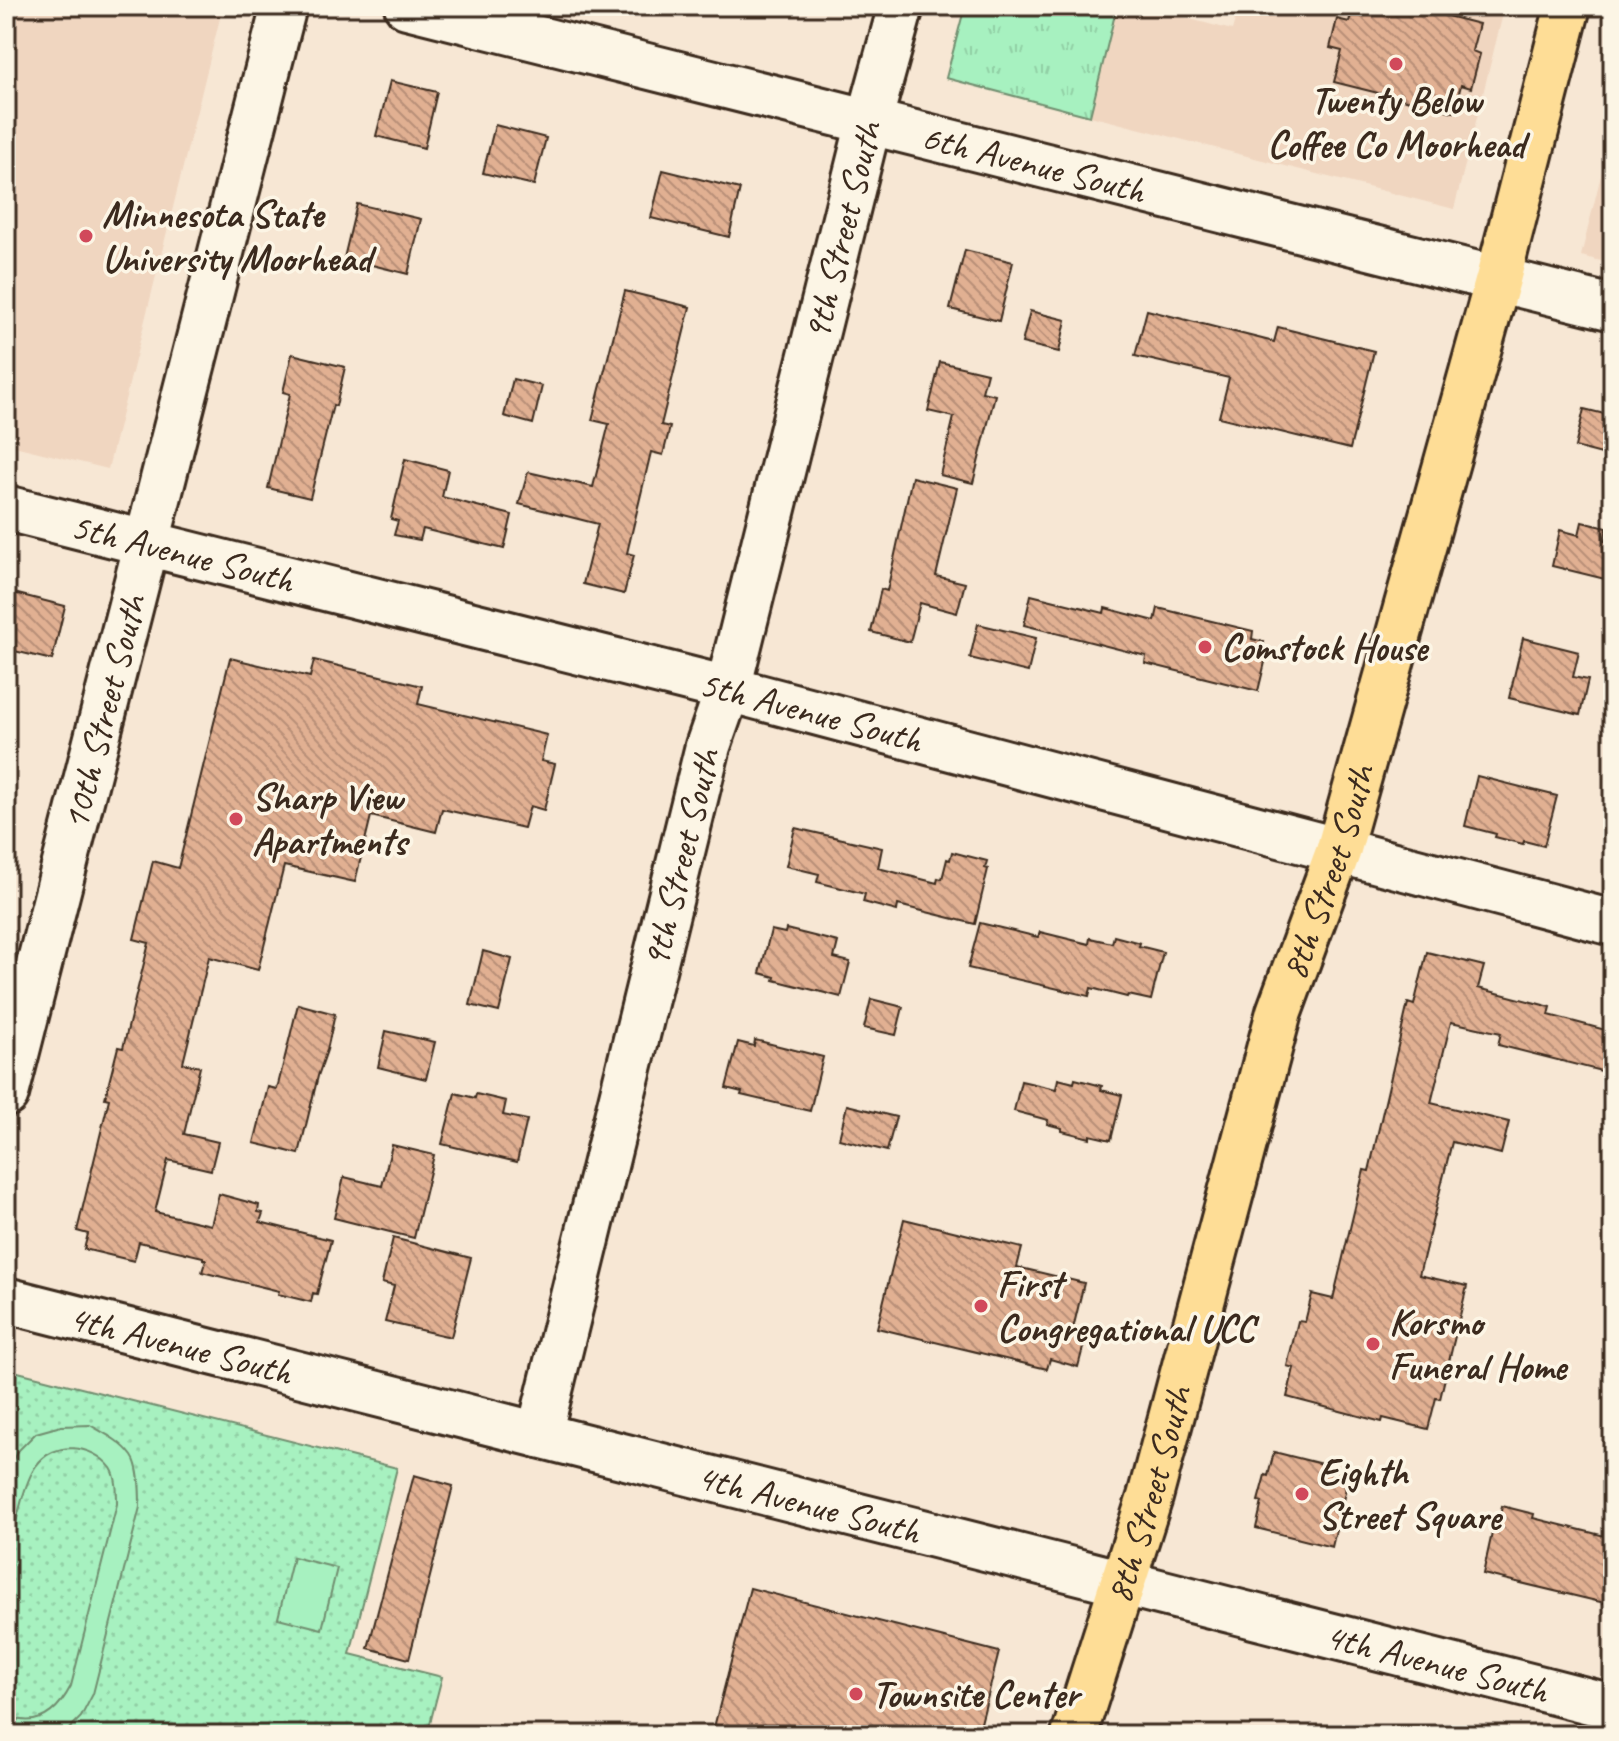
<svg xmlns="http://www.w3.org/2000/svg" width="1619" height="1741" font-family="Caveat,sans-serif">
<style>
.built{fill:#f0d6c0}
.grass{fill:url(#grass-tufts);stroke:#718e6f;stroke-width:2}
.park{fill:url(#park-dots);stroke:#718e6f;stroke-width:2}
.pitch{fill:#a7f1c0;stroke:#718e6f;stroke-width:2}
.building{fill:url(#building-back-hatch);stroke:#3b2a1e;stroke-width:2}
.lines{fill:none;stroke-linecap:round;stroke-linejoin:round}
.minor-casing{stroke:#3b2a1e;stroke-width:50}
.major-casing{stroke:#3b2a1e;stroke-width:50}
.minor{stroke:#fcf5e5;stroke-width:44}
.major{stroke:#fedd96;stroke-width:44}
.poi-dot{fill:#d1495b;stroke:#fcf5e5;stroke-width:3}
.labels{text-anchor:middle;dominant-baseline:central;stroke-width:7;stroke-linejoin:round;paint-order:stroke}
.poi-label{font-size:38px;font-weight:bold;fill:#3b2a1e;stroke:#fcf5e5;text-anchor:start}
.street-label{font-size:38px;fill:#3b2a1e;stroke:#fcf5e5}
</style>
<defs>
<pattern id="grass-tufts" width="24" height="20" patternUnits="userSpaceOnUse" patternTransform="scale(2)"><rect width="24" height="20" fill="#a7f1c0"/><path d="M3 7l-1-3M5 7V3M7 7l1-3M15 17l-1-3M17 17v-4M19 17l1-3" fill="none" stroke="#91cfa5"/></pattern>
<pattern id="park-dots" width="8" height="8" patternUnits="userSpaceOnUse" patternTransform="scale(2)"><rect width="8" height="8" fill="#a7f1c0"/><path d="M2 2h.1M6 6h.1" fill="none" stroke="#91cfa5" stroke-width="1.8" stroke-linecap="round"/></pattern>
<pattern id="building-back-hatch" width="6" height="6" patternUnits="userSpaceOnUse" patternTransform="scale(2)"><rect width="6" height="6" fill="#e1b092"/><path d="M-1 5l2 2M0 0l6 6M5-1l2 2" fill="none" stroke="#b88f77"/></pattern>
</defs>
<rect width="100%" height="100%" fill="#f7e7d4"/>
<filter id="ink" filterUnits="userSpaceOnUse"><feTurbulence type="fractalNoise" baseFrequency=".0125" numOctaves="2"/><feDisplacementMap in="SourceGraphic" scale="16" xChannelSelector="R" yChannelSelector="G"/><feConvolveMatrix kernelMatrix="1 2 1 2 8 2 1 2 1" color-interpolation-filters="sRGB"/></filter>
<g filter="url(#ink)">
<!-- built -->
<path class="built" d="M6,6h217l-115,463 -102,-25z
M1117,6h23l92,24 7,-24h266l-51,203 -364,-93z
M1613,127v137l-32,-8z"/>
<!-- grass -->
<path class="grass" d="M965,6h152l-27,110 -144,-38z"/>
<!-- park -->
<path class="park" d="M6,1369l391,99 -47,186 92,23 -15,58h-421z"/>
<!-- pitch -->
<path class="pitch" d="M90,1425c14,8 32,17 42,31 8,11 8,37 8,51l-47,187 -12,23 -18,18h-57v-20c31,15 51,-2 65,-29l46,-182c0,-11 0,-27 -6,-36 -19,-24 -57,-28 -75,-2 -14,19 -24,76 -30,101v-94l11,-21 19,-19 25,-7z
M293,1557l44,11 -15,61 -44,-11z"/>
<!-- building -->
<path class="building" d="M1353,6h55l71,18 -7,27 8,3 -9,34 -10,-3 -7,27 -120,-30 8,-31 -12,-3 7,-29 12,3z
M390,81l47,11 -13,56 -48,-12z
M495,125l51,13 -12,47 -51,-12z
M663,170l77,19 -11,48 -78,-19z
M357,204l64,15 -13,55 -64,-16z
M965,250l48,12 -14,59 -49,-12z
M625,291l65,16 -29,118 9,2 -7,28 -12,-3 -24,101 7,2 -10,39 -41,-10 15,-60 -79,-20 9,-32 65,15 16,-63 -17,-4z
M1147,310l127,32 4,-15 96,24 -24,98 -131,-32 10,-39 -94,-22z
M1030,311l36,9 -7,32 -37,-9z
M292,354l53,13 -9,39 -3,-1 -23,93 -42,-10 22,-94 -7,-2z
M940,362l47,11 -5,19 13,3 -22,88 -33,-8 14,-58 -26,-6z
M513,379l29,7 -9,38 -29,-8z
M1584,409l29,7v41l-38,-10z
M405,459l43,11 -6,27 70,18 -8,34 -81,-20 -3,11 -26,-5 4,-14 -7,-2z
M912,477l45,11 -21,88 29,7 -8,30 -37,-10 -10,39 -39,-10 10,-43 6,2z
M1582,522l25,6 -3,13 9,2v38l-61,-15 8,-36 19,5z
M6,591l59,15 -13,54 -46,-11z
M1031,595l73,18 1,-5 50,13 3,-13 95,23 -1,8 12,3 -3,10 6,2 -9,37 -113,-28 1,-7 -122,-31z
M978,624l58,14 -8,34 -58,-14z
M1523,638l56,14 -6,25 15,3 -8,35 -71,-17z
M230,658l80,19 4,-17 108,26 -4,18 129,31 -6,26 14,3 -11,46 -14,-4 -6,22 -82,-19 -6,23 -65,-16 -16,66 -71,-16 -26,104 -49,-13 -26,106 17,4 -16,67 34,8 -7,28 -43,-10 -13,52 56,13 8,-31 40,11 -1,7 5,1 -3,9 71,18 -14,54 -4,-1 -2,9 -33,-8 1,-3 -77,-19 4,-13h-3v-2l-64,-15 -5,19 -50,-12 4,-15 -11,-3 32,-132 -4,-1 13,-51 5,1 26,-105 -15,-4 19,-78 25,7z
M1477,776l80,20 -13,50 -20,-5 -1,3 -28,-7 1,-3 -31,-8z
M795,828l87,20 -4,20 59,15 1,-5 4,1 5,-20 3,1 2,-8 35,9 -2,7 3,1 -13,55 -77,-19 -1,6 -34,-9 2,-8 -48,-12 2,-8 -33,-8z
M980,923l58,14 2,-5 49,12 1,-6 22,5 2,-7 26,7 -1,3 24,6 -12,48 -23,-5 -1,2 -36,-9 -2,8 -121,-28z
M786,929l52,13 -4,16 16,4 -9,35 -67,-17 1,-3 -15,-4 11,-43 14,3z
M483,951l29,8 -13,53 -29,-7z
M1427,952l57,14 -6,22 73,19 -2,8 64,17v42l-115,-29 3,-12 -50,-11 -20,81 78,19 -8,32 -49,-12 -33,133 48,11 -27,113 -4,-1 -8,31 -45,-11 -1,4 -95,-25 7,-29 -7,-2 11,-45 7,1 7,-28 21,5 31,-129 5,1 39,-168 6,2z
M871,999l32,8 -7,28 -32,-7z
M298,1004l37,10 -8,36 -9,26 -19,78 -45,-11 14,-56 9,2z
M386,1031l49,11 -9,37 -48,-12z
M755,1040l68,17 -13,54 -69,-16 1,-3 -16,-4 12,-46 16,4z
M1058,1079l16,4 1,-4 27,7 -1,4 21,5 -11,45 -21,-5v3l-28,-7v-3l-15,-4 1,-4 -34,-9 7,-30 35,8z
M455,1093l20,5 1,-4 30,7 -3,14 24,5 -10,42 -75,-18z
M847,1105l49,12 -9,34 -48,-12z
M392,1145l42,10 -20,83 -80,-20 10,-41 38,9z
M904,1219l118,29 -5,19 67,16 -13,54 14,3 -7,27 -28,-8 -3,10 -170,-41z
M393,1238l78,20 -20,79 -66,-15 9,-36 -12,-3z
M1274,1452l76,19 -18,76 -76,-19 6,-26 -4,-1 7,-26 3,1z
M414,1475l39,11 -44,173 -41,-11z
M1502,1506l32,8 -1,4 80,20v67l-130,-31 13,-59 4,1z
M750,1588l249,64 -21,83h-266z"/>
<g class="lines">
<defs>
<g id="minor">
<path id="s1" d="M407,6l1206,302"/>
<path id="s2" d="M6,508l722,181 885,234"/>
<path id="s3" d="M6,1094l278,-1088"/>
<path id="s4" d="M6,1300l1607,407"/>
<path id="s5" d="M539,1435l169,-689 20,-57 141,-567 32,-116"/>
</g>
<g id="major">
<path id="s6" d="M1074,1735l76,-238 129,-485 59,-160 160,-573 70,-273"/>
</g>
</defs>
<!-- minor casing -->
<use href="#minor" class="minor-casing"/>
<!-- major casing -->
<use href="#major" class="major-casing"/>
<!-- minor -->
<use href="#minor" class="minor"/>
<!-- major -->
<use href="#major" class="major"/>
</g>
</g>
<!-- markers -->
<g class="poi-dot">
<circle cx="1396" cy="64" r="8"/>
<circle cx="86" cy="236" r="8"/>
<circle cx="1205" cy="647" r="8"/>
<circle cx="236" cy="819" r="8"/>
<circle cx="981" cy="1306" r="8"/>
<circle cx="1373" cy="1344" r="8"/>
<circle cx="1302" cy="1494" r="8"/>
<circle cx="856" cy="1694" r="8"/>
</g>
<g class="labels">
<!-- poi labels -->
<g class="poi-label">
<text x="1396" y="100" text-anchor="middle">Twenty Below<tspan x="1396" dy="44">Coffee Co Moorhead</tspan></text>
<text x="102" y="214">Minnesota State<tspan x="102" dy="44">University Moorhead</tspan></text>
<text x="1221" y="647">Comstock House</text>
<text x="252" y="797">Sharp View<tspan x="252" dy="44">Apartments</tspan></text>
<text x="997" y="1284">First<tspan x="997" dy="44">Congregational UCC</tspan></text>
<text x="1389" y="1322">Korsmo<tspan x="1389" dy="44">Funeral Home</tspan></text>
<text x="1318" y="1472">Eighth<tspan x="1318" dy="44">Street Square</tspan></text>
<text x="872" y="1694">Townsite Center</text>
</g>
<!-- street labels -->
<g class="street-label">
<text stroke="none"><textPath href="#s1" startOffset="646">6th Avenue South</textPath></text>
<text stroke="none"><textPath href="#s5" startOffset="1242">9th Street South</textPath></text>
<text stroke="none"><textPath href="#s2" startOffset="182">5th Avenue South</textPath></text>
<text stroke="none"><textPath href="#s2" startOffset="830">5th Avenue South</textPath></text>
<text stroke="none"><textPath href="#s3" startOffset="394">10th Street South</textPath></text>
<text stroke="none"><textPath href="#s5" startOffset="594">9th Street South</textPath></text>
<text stroke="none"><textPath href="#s6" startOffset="900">8th Street South</textPath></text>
<text stroke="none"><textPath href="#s4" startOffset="180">4th Avenue South</textPath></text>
<text stroke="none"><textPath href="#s6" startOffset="252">8th Street South</textPath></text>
<text stroke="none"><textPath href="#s4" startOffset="828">4th Avenue South</textPath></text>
<text stroke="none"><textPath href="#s4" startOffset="1476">4th Avenue South</textPath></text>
</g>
</g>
<!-- margin -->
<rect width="1619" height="1741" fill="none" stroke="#fcf5e5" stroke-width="32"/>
<rect x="16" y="16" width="1587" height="1709" fill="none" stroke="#3b2a1e" stroke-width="3" filter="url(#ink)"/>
</svg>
